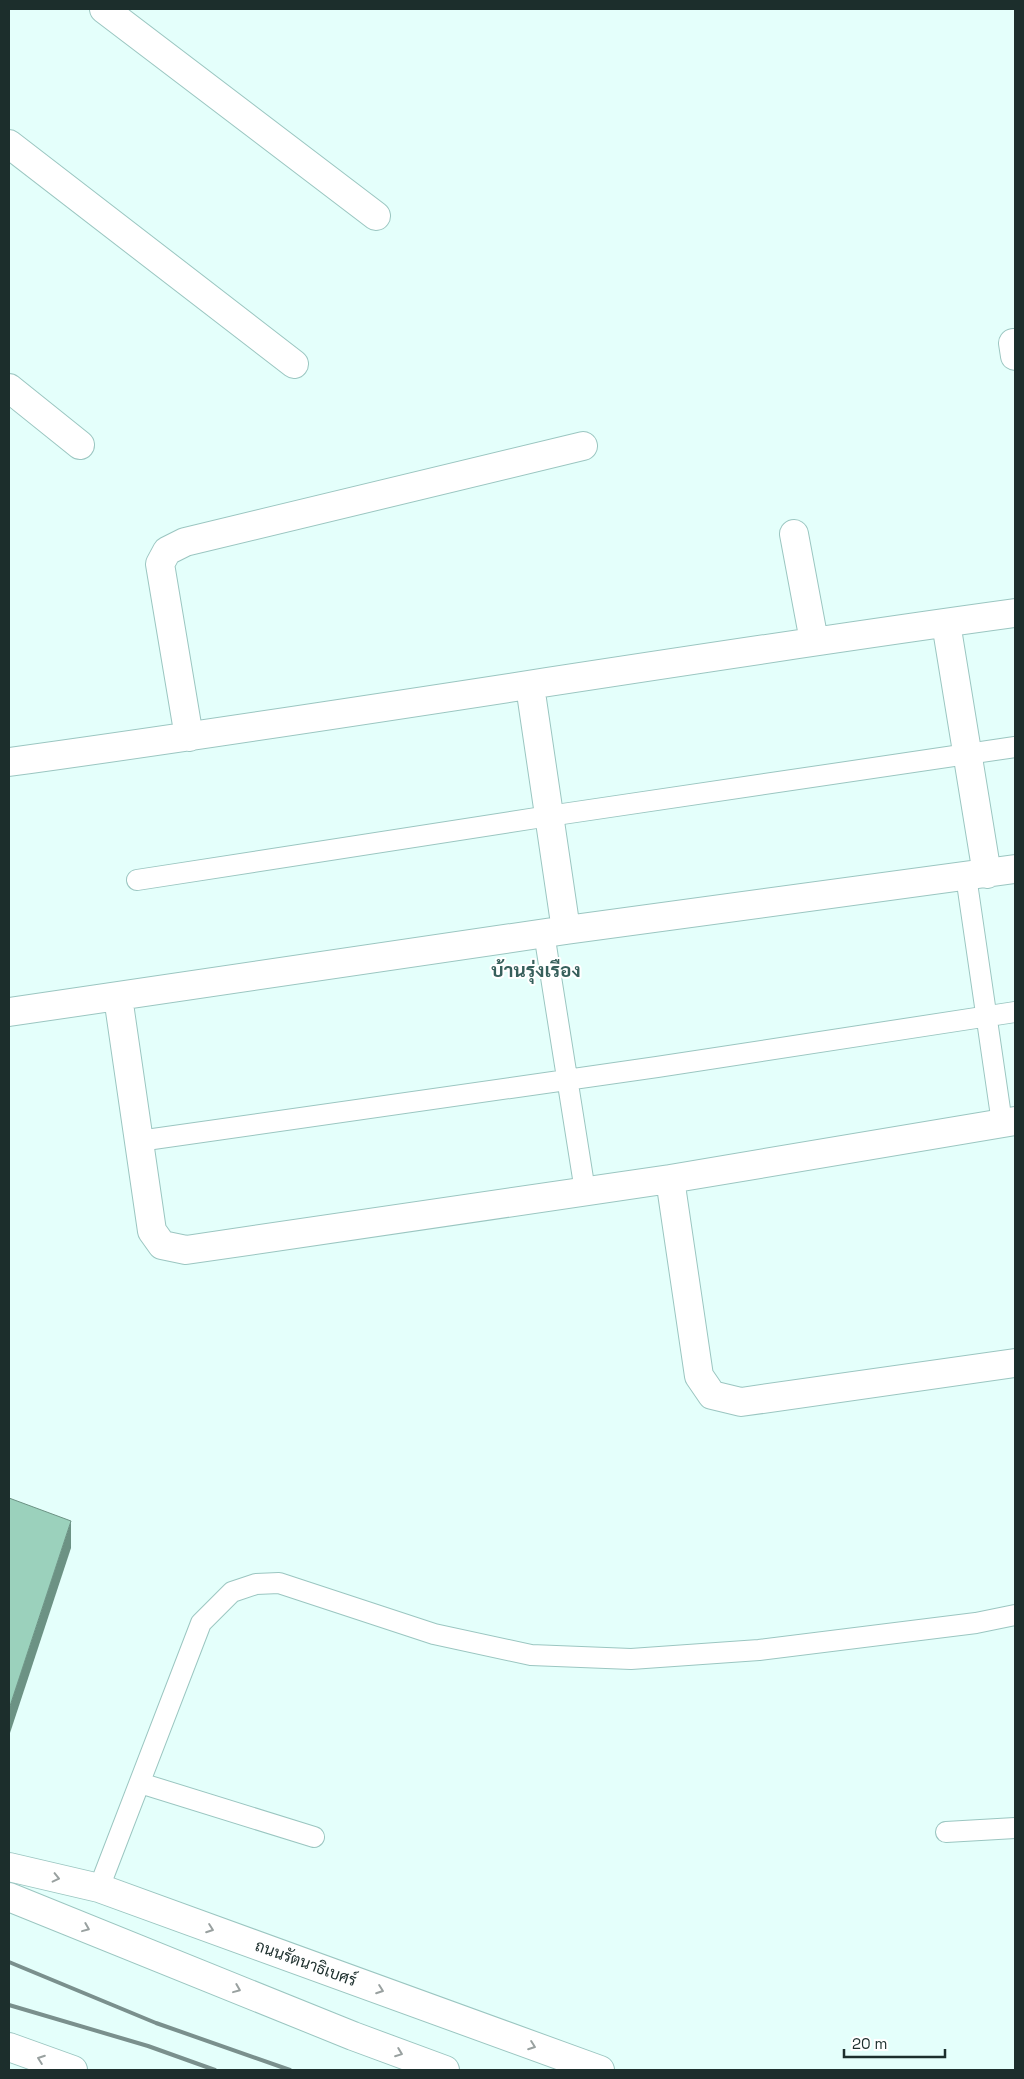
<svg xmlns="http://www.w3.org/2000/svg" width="1024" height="2079" font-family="'Space Grotesk',Sarabun,sans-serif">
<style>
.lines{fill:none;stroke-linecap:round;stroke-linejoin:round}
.lane-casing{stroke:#9bc6c1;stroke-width:22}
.street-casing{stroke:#9bc6c1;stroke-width:30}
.secondary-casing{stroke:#9bc6c1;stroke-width:30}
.primary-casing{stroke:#9bc6c1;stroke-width:30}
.lane{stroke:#fff;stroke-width:20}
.street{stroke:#fff;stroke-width:28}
.secondary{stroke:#fff;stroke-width:28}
.primary{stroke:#fff;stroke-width:28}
.rail{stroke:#7a908d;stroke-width:4}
.shaded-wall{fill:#6c9284}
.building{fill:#9bd1bc;stroke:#6c9284}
.oneway{stroke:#99a1a0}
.labels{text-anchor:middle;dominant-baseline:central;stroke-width:4;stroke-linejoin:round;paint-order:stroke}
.street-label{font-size:16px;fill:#1c2e2c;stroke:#fff}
.quarter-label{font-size:19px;font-weight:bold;fill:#365f5b;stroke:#fff}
</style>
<rect width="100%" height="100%" fill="#e4fffb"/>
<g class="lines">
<defs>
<path id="lane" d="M966,876l36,247
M137,880l412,-64 466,-69
M544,933l41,258
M139,1141l518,-74 358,-55
M140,1783l174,54
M946,1832l69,-4
M99,1888l102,-265 31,-31 24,-8 23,-1 155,51 97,21 100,4 128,-9 217,-27 39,-8"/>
<path id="street" d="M104,9l272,207
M9,144l285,220
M1013,343l2,13
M9,388l71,57
M794,534l20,107
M946,623l41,251
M530,686l36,244
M189,737l-29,-173 7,-13 18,-9 398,-96
M9,762c336,-46 670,-103 1006,-149
M118,997l34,234 10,14 24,5 484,-71 345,-58
M9,1012l557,-82 449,-61
M670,1179l29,197 13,19 29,7 274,-39"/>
<path id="secondary" d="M9,1867l90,21 501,182"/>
<path id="primary" d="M9,1897l344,139 92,34
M9,2047l64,23"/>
</defs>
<!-- lane casing -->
<use href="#lane" class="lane-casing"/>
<!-- street casing -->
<use href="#street" class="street-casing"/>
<!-- secondary casing -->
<use href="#secondary" class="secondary-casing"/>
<!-- primary casing -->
<use href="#primary" class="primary-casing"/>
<!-- lane -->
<use href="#lane" class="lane"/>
<!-- street -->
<use href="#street" class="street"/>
<!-- secondary -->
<use href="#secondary" class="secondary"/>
<!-- primary -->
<use href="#primary" class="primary"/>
<!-- rail -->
<path class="rail" d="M9,1962l147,61 134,47
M9,2005l139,41 67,24"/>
</g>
<!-- shaded-wall -->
<path class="shaded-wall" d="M71,1521v27l-62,188v-27z"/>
<!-- building -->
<path class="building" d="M9,1498l62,23 -62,188z"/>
<!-- one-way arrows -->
<defs><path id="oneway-chevron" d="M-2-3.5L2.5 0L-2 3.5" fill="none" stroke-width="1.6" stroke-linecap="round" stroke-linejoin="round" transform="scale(1.25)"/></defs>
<g class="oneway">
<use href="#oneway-chevron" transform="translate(56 1878) rotate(13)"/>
<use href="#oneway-chevron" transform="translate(86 1928) rotate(22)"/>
<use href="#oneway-chevron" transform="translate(210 1929) rotate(20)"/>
<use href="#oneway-chevron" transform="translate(237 1989) rotate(22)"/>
<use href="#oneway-chevron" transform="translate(380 1990) rotate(20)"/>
<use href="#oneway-chevron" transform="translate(532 2046) rotate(20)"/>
<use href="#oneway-chevron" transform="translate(399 2053) rotate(21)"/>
<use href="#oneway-chevron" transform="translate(41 2059) rotate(-160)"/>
</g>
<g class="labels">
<!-- street labels -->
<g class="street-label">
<text transform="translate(306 1963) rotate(20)">ถนนรัตนาธิเบศร์</text>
</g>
<!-- quarter labels -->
<g class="quarter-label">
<text x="536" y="970">บ้านรุ่งเรือง</text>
</g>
</g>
<!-- border -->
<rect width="1024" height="2079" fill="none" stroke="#1c2e2c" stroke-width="20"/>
<!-- scale -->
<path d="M844 2049v8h101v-8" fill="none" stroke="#1c2e2c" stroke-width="2.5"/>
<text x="852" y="2049" font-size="15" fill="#1c2e2c" stroke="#ffffff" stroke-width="4" paint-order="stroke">20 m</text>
</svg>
